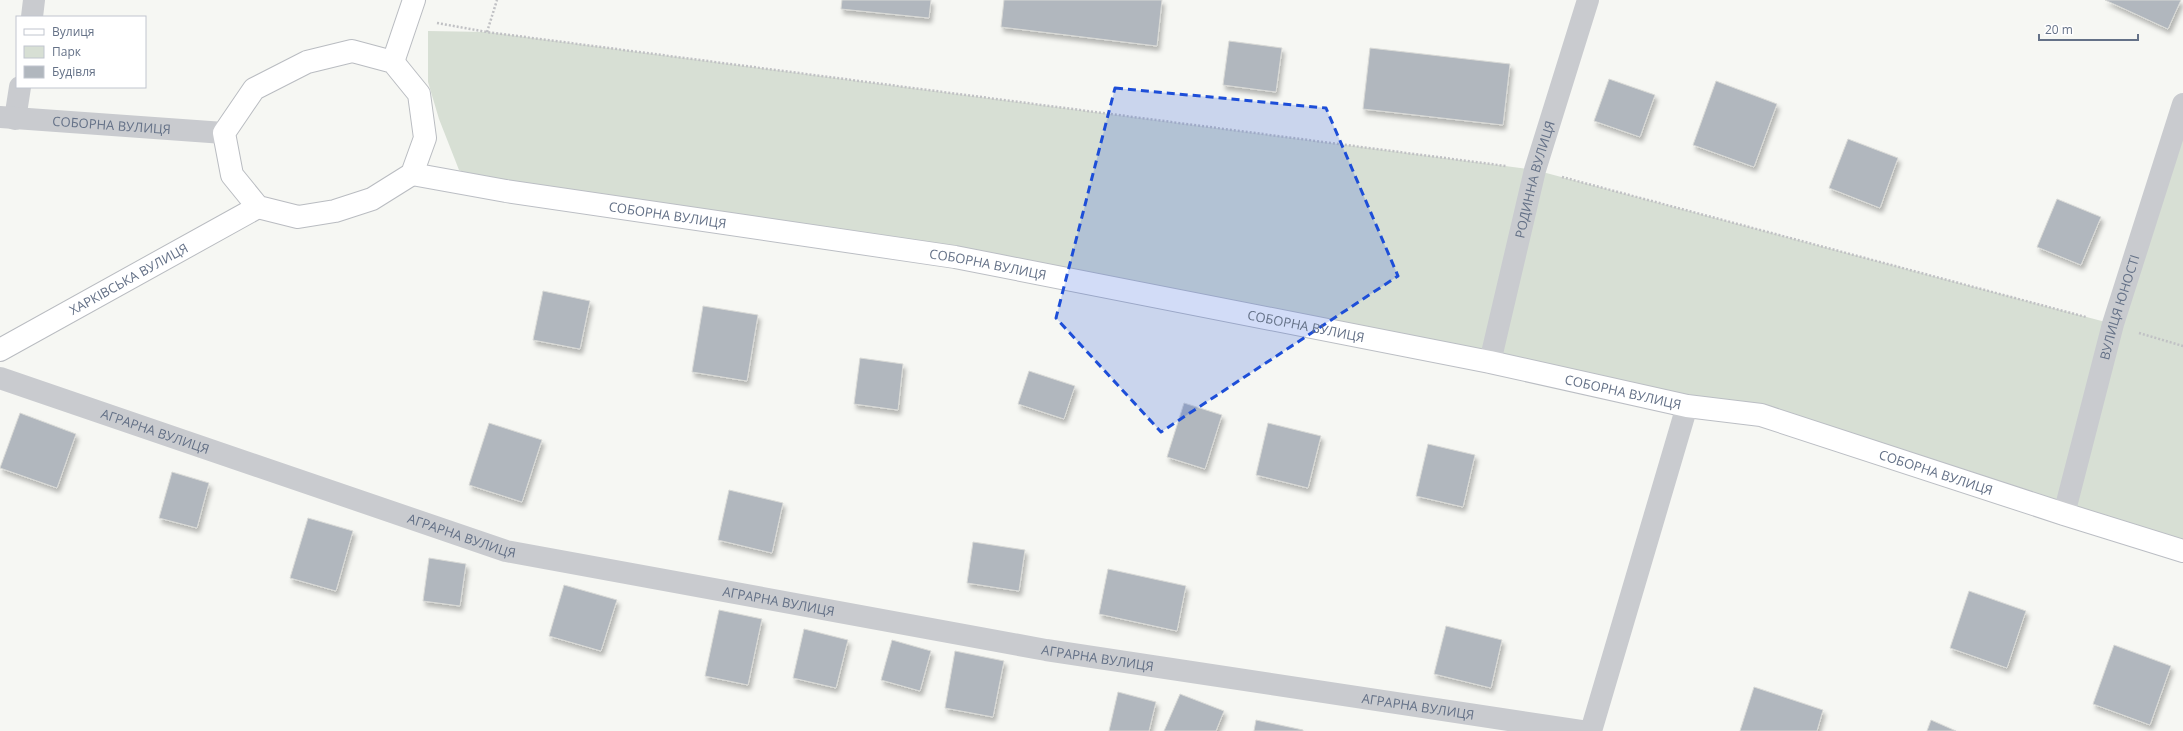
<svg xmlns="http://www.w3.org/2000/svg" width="2183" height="731" font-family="'Open Sans',sans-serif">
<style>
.green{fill:#d7dfd4}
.building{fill:#b1b7be;stroke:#d8d9d6;filter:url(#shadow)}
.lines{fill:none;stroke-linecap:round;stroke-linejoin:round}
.secondary-casing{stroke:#bbbec4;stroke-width:24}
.primary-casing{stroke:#b9bcc1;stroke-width:24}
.path{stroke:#c0c1c4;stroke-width:2.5;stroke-dasharray:2 2;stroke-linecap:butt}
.minor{stroke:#c9cbcf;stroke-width:22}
.tertiary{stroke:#c9cbcf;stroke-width:22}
.secondary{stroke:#fff;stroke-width:22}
.primary{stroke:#fff;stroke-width:22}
.marked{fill:#1d4ed8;fill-opacity:0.2;stroke:#1d4ed8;stroke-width:3;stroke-dasharray:8 5;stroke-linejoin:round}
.labels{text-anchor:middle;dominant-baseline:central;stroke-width:4;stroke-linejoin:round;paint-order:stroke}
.street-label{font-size:13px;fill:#647187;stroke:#fff}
</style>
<defs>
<filter id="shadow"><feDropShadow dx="2.5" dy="4.5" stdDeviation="2" flood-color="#0004"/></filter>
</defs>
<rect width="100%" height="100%" fill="#f6f7f3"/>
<!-- green -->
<path class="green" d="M428,31l59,1 1048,138 578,154 70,-220v447l-422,-136 -806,-158 -449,-66 -47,-21 -20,-51 -11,-37z"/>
<!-- building -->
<path class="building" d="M842,0h89l-2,18 -88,-9z
M1004,0h158l-5,46 -156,-19z
M2105,0h76l-13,29z
M1229,41l53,7 -6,44 -53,-7z
M1370,48l140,16 -7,61 -140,-16z
M1609,79l46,16 -15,42 -46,-16z
M1716,81l61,23 -23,63 -61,-22z
M1848,139l50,19 -18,50 -51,-20z
M2057,199l44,18 -20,48 -44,-18z
M543,291l47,10 -10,48 -47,-9z
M703,306l55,9 -11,66 -55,-9z
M860,358l43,6 -5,46 -44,-6z
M1029,371l46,15 -11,33 -46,-15z
M1184,403l38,12 -17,54 -38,-12z
M20,413l56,21 -19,54 -57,-20z
M489,423l53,17 -20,62 -53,-17z
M1268,423l53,13 -13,52 -52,-13z
M1428,444l47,11 -12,52 -47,-11z
M172,472l37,11 -12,45 -38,-10z
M729,490l54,13 -11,50 -54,-13z
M308,518l45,13 -17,60 -46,-13z
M973,542l52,8 -6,41 -52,-8z
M429,558l37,6 -6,42 -37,-5z
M1108,569l78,17 -9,45 -78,-17z
M564,585l53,15 -16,51 -52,-15z
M1969,591l57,20 -19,57 -57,-20z
M719,610l43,9 -14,66 -43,-9z
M1446,626l56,14 -11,48 -57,-14z
M804,629l44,11 -12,48 -43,-10z
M892,640l39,11 -11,40 -39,-11z
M2114,645l57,21 -21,59 -57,-21z
M955,651l49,10 -11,56 -48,-9z
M1754,687l69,23 -6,21h-77z
M1118,692l38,10 -7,29h-40z
M1180,694l44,17 -8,20h-52z
M1256,720l47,10v1h-49z
M1931,720l25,11h-29z"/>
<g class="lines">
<defs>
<g id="secondary">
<path id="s5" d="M412,174l94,17 449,66 535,105 197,44 74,9 303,99 119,37"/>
</g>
<g id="primary">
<path d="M352,51l41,11 26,32 6,44 -13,36 -40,25 -37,12 -37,6 -40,-10 -26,-32 -8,-42 30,-44 53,-27z"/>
<path d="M393,62l21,-62"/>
<path id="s6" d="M0,350l258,-143"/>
</g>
</defs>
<!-- secondary casing -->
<use href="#secondary" class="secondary-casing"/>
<!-- primary casing -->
<use href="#primary" class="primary-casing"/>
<!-- path -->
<path class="path" d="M437,23l50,9 1019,134
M487,32l10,-32
M1562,177l524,140
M2139,333l44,13"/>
<!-- minor -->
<g class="minor">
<path d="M32,17l2,-17"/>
<path d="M15,119l5,-32"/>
<path id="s1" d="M1490,362l45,-192 53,-170"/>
<path id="s2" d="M0,378l506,173 540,99 535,81"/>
<path id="s3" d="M2064,514l49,-190 70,-220"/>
<path d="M1591,731l96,-325"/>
</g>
<!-- tertiary -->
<path class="tertiary" id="s4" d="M0,117l224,16"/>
<!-- secondary -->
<use href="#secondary" class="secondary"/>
<!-- primary -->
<use href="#primary" class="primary"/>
</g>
<!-- marked area -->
<path class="marked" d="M1115,88l211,20 72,168 -237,156 -105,-114z"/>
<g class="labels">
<!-- street labels -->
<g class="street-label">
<text stroke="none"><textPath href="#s4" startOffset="112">СОБОРНА ВУЛИЦЯ</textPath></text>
<text stroke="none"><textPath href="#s1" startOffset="188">РОДИННА ВУЛИЦЯ</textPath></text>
<text stroke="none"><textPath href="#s5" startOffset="259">СОБОРНА ВУЛИЦЯ</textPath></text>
<text stroke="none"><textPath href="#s5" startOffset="583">СОБОРНА ВУЛИЦЯ</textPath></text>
<text stroke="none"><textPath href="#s6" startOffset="147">ХАРКІВСЬКА ВУЛИЦЯ</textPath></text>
<text stroke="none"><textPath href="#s3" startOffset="214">ВУЛИЦЯ ЮНОСТІ</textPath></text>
<text stroke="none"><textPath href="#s5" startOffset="907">СОБОРНА ВУЛИЦЯ</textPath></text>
<text stroke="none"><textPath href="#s5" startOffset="1231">СОБОРНА ВУЛИЦЯ</textPath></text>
<text stroke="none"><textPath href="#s2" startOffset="164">АГРАРНА ВУЛИЦЯ</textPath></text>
<text stroke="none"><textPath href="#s5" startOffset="1555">СОБОРНА ВУЛИЦЯ</textPath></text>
<text stroke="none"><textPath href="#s2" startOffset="488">АГРАРНА ВУЛИЦЯ</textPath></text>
<text stroke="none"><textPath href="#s2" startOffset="812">АГРАРНА ВУЛИЦЯ</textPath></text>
<text stroke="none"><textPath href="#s2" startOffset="1136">АГРАРНА ВУЛИЦЯ</textPath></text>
<text stroke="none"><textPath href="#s2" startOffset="1460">АГРАРНА ВУЛИЦЯ</textPath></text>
</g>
</g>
<!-- legend -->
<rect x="16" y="16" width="130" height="72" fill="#ffffff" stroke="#c1c6cf"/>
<rect x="24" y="29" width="20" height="6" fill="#ffffff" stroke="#c1c6cf"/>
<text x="52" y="36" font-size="12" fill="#647187">Вулиця</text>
<rect x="24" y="46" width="20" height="12" fill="#d7dfd4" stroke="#c1c6cf"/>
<text x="52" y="56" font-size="12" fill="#647187">Парк</text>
<rect x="24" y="66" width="20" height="12" fill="#b1b7be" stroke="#c1c6cf"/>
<text x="52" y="76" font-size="12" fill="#647187">Будівля</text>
<!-- scale -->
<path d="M2039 34v6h99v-6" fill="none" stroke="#647187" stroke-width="2"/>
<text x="2045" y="34" font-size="12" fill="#647187" stroke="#ffffff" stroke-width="3" paint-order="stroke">20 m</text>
</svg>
